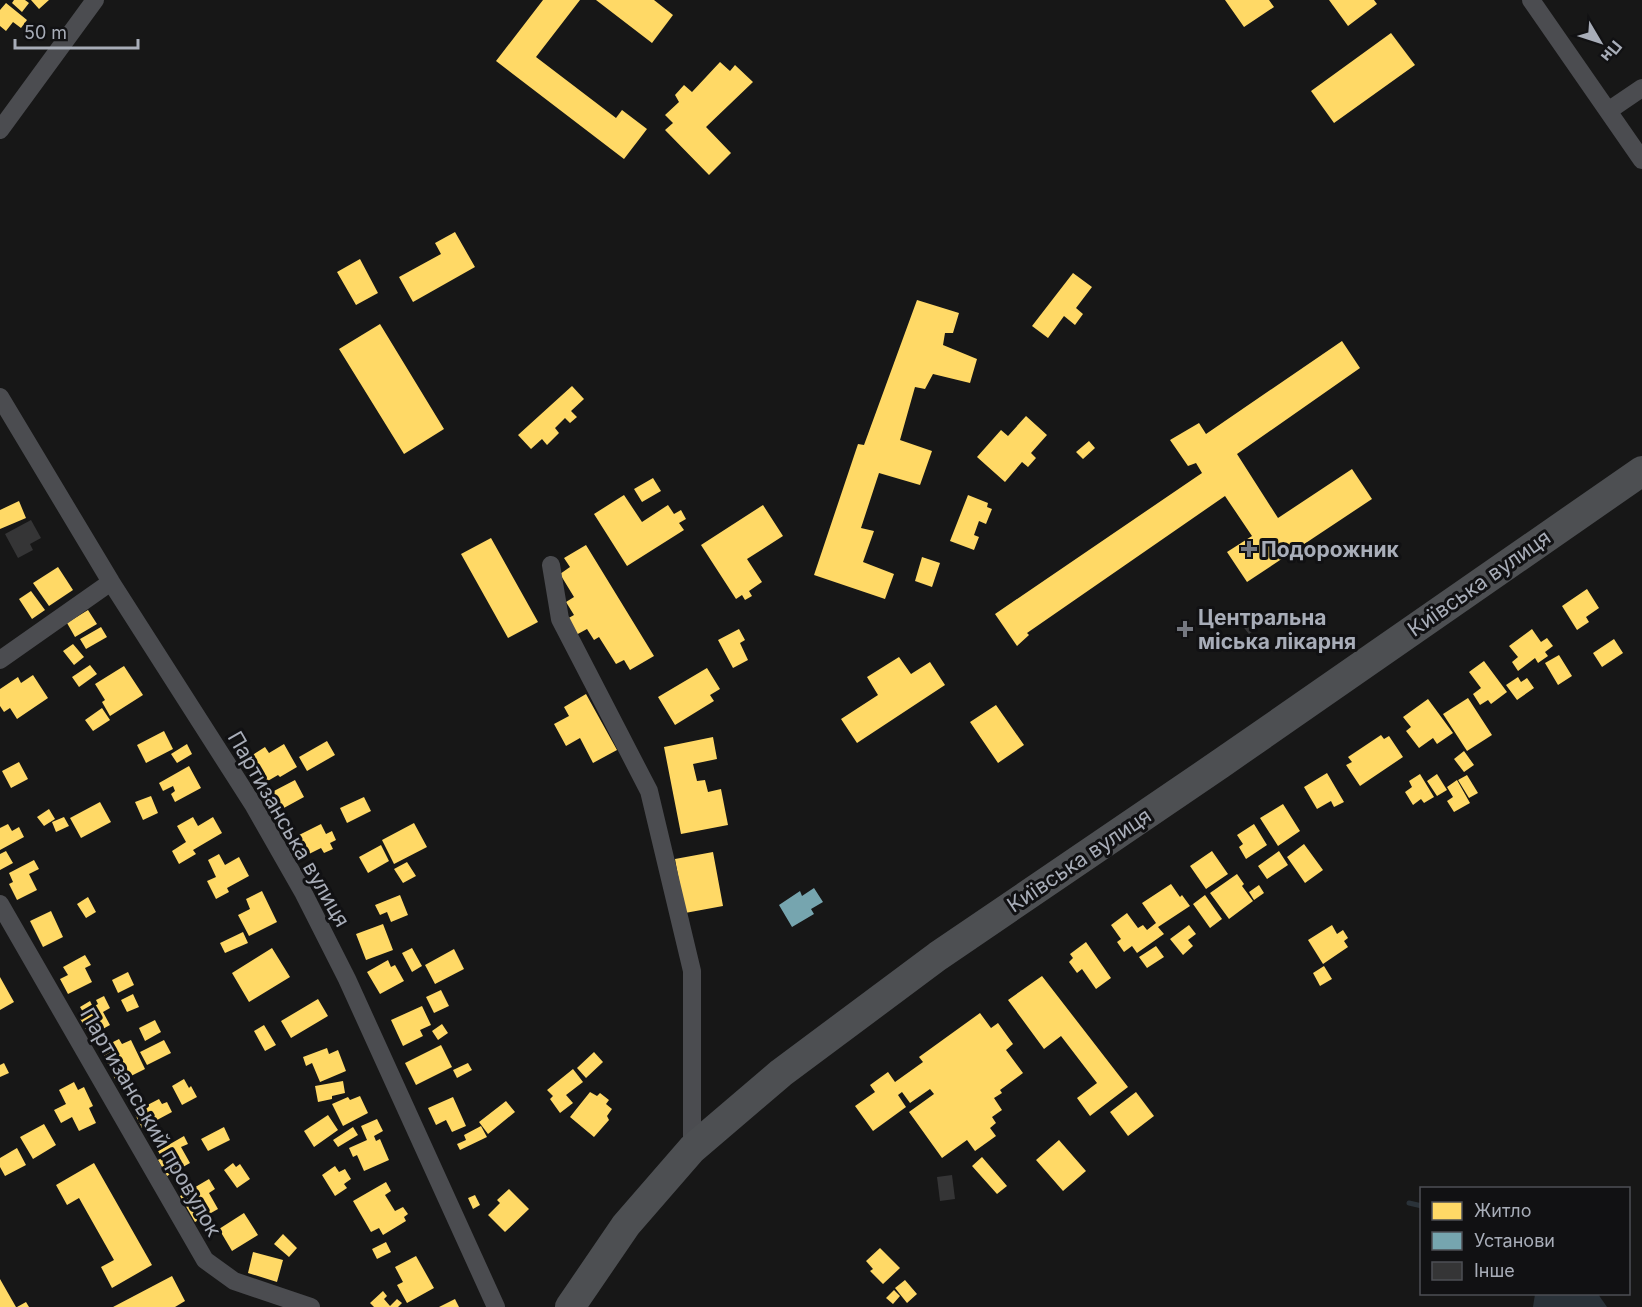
<svg xmlns="http://www.w3.org/2000/svg" width="1642" height="1307" font-family="Inter,sans-serif">
<style>
.water{fill:#2a3239}
.homes{fill:#ffd966}
.public{fill:#76a5af}
.lines{fill:none;stroke-linecap:round;stroke-linejoin:round}
.stream{stroke:#2a3239;stroke-width:5}
.building{fill:#353536}
.minor{stroke:#4b4c50;stroke-width:18}
.primary{stroke:#4d4f52;stroke-width:30}
.poi-dot{fill:#757880;stroke:#111113;stroke-width:2}
.labels{text-anchor:middle;dominant-baseline:central;stroke-width:6;stroke-linejoin:round;paint-order:stroke}
.poi-label{font-size:21px;font-weight:bold;fill:#a8adb8;stroke:#111113;text-anchor:start}
.street-label{font-size:21px;fill:#a8adb8;stroke:#111113}
</style>
<rect width="100%" height="100%" fill="#171717"/>
<!-- water -->
<path class="water" d="M1535,1294h63l9,13h-74z"/>
<!-- homes -->
<path class="homes" d="M14,0h11l4,3 -7,9 -10,-9z
M31,0h18l-10,9z
M543,0h37l-44,57 80,61 6,-8 25,19 -23,30 -128,-98z
M596,0h58l19,15 -21,28z
M1225,0h44l5,7 -30,20z
M1329,0h45l3,4 -29,22z
M6,3l21,17 -6,8 -8,-6 -7,9 -6,-5v-16z
M1391,33l24,32 -81,58 -23,-32z
M720,62l10,9 5,-6 18,17 -47,45 25,26 -22,22 -44,-45 8,-7 -8,-8 14,-13 -4,-7 9,-10 8,7z
M455,232l20,35 -62,35 -14,-25 42,-23 -6,-11z
M360,259l18,34 -22,12 -19,-33z
M1073,273l19,14 -16,21 7,6 -8,11 -11,-9 -16,22 -16,-12z
M917,300l42,13 -6,20h-8l-2,12 34,14 -7,24 -37,-9 -8,15 -10,-2 -15,53 32,11 -12,34 -41,-12 -18,55 13,3 -11,31 31,12 -9,25 -71,-24 44,-131 6,1z
M380,324l64,105 -40,25 -65,-105z
M1342,341l18,27 -123,86 41,64 74,-49 20,30 -125,83 -20,-30 25,-16 -27,-40 -198,137 2,2 -12,11 -22,-32 207,-141 -6,-10 -8,3 -18,-26 29,-17 7,11z
M572,386l12,13 -13,12 6,6 -7,6 -5,-5 -10,10 4,5 -12,12 -5,-6 -11,10 -13,-14z
M1026,416l21,19 -16,18 5,5 -8,9 -6,-5 -17,20 -28,-25 24,-27 7,6z
M1089,441l6,7 -12,11 -7,-7z
M653,478l8,13 -19,11 -8,-13z
M624,495l18,27 26,-17 6,9 7,-4 5,9 -7,4 5,7 -57,36 -33,-52z
M968,495l20,8 -1,4 5,2 -6,15 -7,-3 -5,14 5,2 -5,13 -24,-9z
M19,501l7,17 -26,11v-19z
M763,505l20,31 -36,23 15,23 -13,9 3,5 -7,4 -3,-5 -6,4 -35,-54z
M491,538l47,84 -30,16 -47,-84z
M586,545l68,111 -24,14 -6,-10 -8,4 -17,-27 -5,3 -7,-11 -13,7 -9,-16 9,-5 -8,-13 8,-5 -14,-23 10,-7 -6,-9z
M922,557l18,6 -8,24 -17,-6z
M58,567l15,23 -24,16 -16,-23z
M1587,589l12,19 -13,9 3,5 -12,8 -15,-24z
M31,591l14,19 -13,9 -13,-20z
M88,610l9,14 -22,13 -8,-14z
M101,627l6,10 -21,12 -6,-10z
M739,629l6,11 -5,3 8,17 -15,8 -15,-28z
M1532,629l9,13 6,-4 6,8 -8,6 3,4 -10,7 -3,-5 -17,13 -6,-9 6,-5 -9,-11z
M1614,639l9,14 -21,14 -9,-14z
M73,644l11,13 -10,8 -11,-14z
M1559,655l13,21 -14,9 -13,-22z
M899,657l12,17 19,-12 15,23 -88,58 -16,-24 37,-24 -11,-18z
M1484,661l23,31 -16,12 -3,-4 -8,5 -7,-11 8,-6 -12,-16z
M90,665l7,9 -18,13 -7,-10z
M124,666l19,29 -33,21 -8,-14 3,-2 -10,-16z
M707,668l13,21 -10,6 4,6 -39,24 -17,-28z
M33,675l15,23 -31,21 -7,-11 -6,4 -4,-6v-17l18,-12 3,6z
M1518,677l3,5 6,-4 7,10 -17,12 -11,-15z
M586,694l31,56 -24,13 -13,-25 -14,8 -12,-22 15,-8 -5,-9z
M1468,698l24,37 -25,16 -24,-37z
M1428,699l25,34 -16,11 -4,-6 -14,10 -13,-17 5,-4 -8,-10z
M996,705l28,40 -26,18 -28,-41z
M102,708l8,12 -17,11 -8,-11z
M164,731l9,18 -27,14 -9,-18z
M1381,735l3,4 5,-3 14,21 -43,29 -14,-21 6,-3 -4,-5z
M713,737l4,22 -24,5 4,17 8,-1 3,12 13,-3 7,36 -47,9 -17,-87z
M327,741l8,14 -28,16 -8,-14z
M187,744l5,10 -15,9 -6,-9z
M284,744l13,23 -17,10 -2,-2 -12,7 -15,-26 14,-9 4,6z
M1464,751l10,14 -10,7 -10,-13z
M19,762l9,17 -17,9 -9,-17z
M189,766l12,22 -26,14 -4,-8 4,-3 -2,-5 -10,5 -4,-8z
M1327,773l17,29 -10,5 -3,-6 -14,8 -13,-22z
M1420,774l14,23 -10,6 -3,-4 -8,6 -8,-13 7,-5 -3,-6z
M1437,774l10,16 -10,6 -10,-15z
M1467,775l11,18 -9,5 -11,-18z
M295,780l9,17 -22,12 -10,-17z
M1457,780l13,23 -16,9 -7,-11 6,-4 -6,-10z
M151,796l7,17 -15,7 -8,-18z
M364,797l7,14 -24,12 -7,-15z
M100,802l11,20 -30,16 -11,-20z
M1283,804l17,27 -22,15 -18,-28z
M49,809l6,10 -11,7 -7,-9z
M64,817l5,9 -13,6 -4,-10z
M193,817l5,9 15,-9 9,16 -29,17 3,4 -17,10 -7,-13 14,-9 -9,-16z
M414,823l13,24 -33,17 -12,-24z
M8,824l4,7 7,-4 5,10 -24,13v-22z
M321,824l5,10 6,-3 4,9 -6,3 3,6 -9,4 -3,-5 -12,6 -10,-19z
M1254,824l13,21 -21,14 -7,-12 4,-3 -6,-9z
M1304,844l19,26 -18,13 -18,-26z
M381,845l8,16 -21,12 -9,-16z
M6,851l7,12 -13,7v-16z
M1212,851l16,23 -22,15 -16,-23z
M1279,851l9,14 -21,14 -9,-13z
M713,852l10,54 -38,7 -10,-54z
M219,854l6,11 14,-8 10,19 -22,12 2,4 -13,7 -9,-18 9,-4 -8,-17z
M34,860l5,9 -10,5 8,16 -20,10 -8,-16 4,-2 -4,-9z
M407,862l9,14 -13,7 -9,-14z
M1237,874l7,10 -2,2 11,15 -24,18 -19,-26z
M1171,884l9,13 2,-2 8,11 -32,21 6,7 -27,19 -5,-7 -8,6 -7,-10 4,-3 -10,-14 16,-12 11,15 5,-3 4,5 9,-7 -14,-20z
M1259,885l5,8 -10,7 -5,-8z
M262,891l15,31 -28,14 -11,-21 12,-6 -4,-10z
M400,895l8,20 -17,7 -4,-10 -7,3 -5,-10z
M1205,895l17,24 -12,9 -17,-24z
M88,897l8,15 -10,6 -9,-14z
M51,911l12,26 -20,10 -13,-26z
M383,924l10,26 -27,10 -10,-26z
M1189,925l7,9 -8,6 5,6 -10,9 -13,-16z
M1332,925l5,9 6,-4 5,8 -4,3 4,6 -25,17 -15,-24z
M243,932l5,11 -23,10 -5,-10z
M1086,942l25,36 -15,11 -14,-20 -5,4 -8,-11 4,-4 -3,-4z
M1156,946l8,11 -17,11 -8,-11z
M272,948l18,29 -41,25 -17,-29z
M412,948l10,18 -10,6 -10,-19z
M454,949l10,20 -29,15 -10,-19z
M85,955l6,10 -6,3 7,14 -24,12 -8,-15 8,-4 -5,-8z
M388,960l3,7 4,-2 9,16 -24,13 -13,-22z
M1324,966l8,13 -12,7 -7,-13z
M128,972l6,13 -16,8 -6,-13z
M1042,976l86,111 -38,29 -13,-18 20,-15 -36,-47 -17,13 -36,-49z
M0,977l14,25 -14,8z
M441,990l8,16 -15,7 -8,-16z
M133,994l6,13 -12,5 -6,-12z
M104,996l6,12 -7,4 7,13 -20,11 -12,-21 5,-3 -3,-5 10,-6 3,6 5,-3 -2,-4z
M318,999l10,17 -37,22 -10,-17z
M422,1006l9,19 -11,5 3,6 -20,10 -12,-26z
M980,1013l11,15 7,-5 15,21 -7,6 17,23 -23,17 2,3 -8,5 8,12 -10,7 4,6 -6,5 6,8 -21,15 -8,-11 -25,18 -33,-46 25,-18 -4,-5 -20,14 -8,-11 -4,3 8,12 -33,24 -18,-25 20,-14 -5,-7 18,-13 7,10 28,-20 -4,-5z
M155,1020l6,12 -16,9 -6,-13z
M442,1024l6,9 -10,7 -6,-9z
M264,1025l12,20 -11,6 -11,-20z
M119,1039l3,5 9,-4 14,29 -28,14 -14,-29 9,-4 -3,-6z
M164,1040l7,13 -24,12 -7,-13z
M441,1045l11,22 -36,18 -11,-22z
M327,1048l2,6 9,-4 8,21 -26,11 -8,-19 -6,3 -3,-9z
M594,1052l9,10 -17,16 -9,-10z
M4,1063l5,10 -9,4v-12z
M468,1063l4,7 -15,8 -4,-8z
M573,1069l10,13 -17,13 7,8 -13,10 -10,-14 3,-3 -6,-6z
M184,1079l5,9 2,-2 6,11 -15,8 -10,-19z
M343,1081l2,12 -13,3v3l-14,3 -3,-16z
M74,1082l4,8 6,-3 9,19 -4,2 7,15 -17,8 -7,-14 -11,6 -7,-13 12,-6 -7,-14z
M590,1092l7,4 3,-3 9,7 -3,4 6,5 -5,7 2,4 -15,17 -24,-20z
M1136,1092l18,24 -26,20 -18,-24z
M360,1096l8,17 -25,13 -11,-22 16,-7 2,3z
M453,1097l13,29 -14,6 -6,-12 -10,5 -8,-17z
M159,1099l3,5 5,-2 5,10 -30,16 -8,-16z
M506,1101l9,11 -27,22 -9,-12z
M328,1115l10,15 -24,17 -10,-16z
M377,1119l6,12 -9,5 2,5 4,-2 9,21 -25,11 -7,-16 -4,2 -4,-9 18,-8 -6,-14z
M44,1124l12,21 -23,14 -13,-22z
M481,1126l6,11 -27,13 -3,-6 9,-4 -2,-5z
M224,1127l6,13 -22,11 -7,-12z
M353,1127l5,8 -20,12 -5,-7z
M184,1136l4,8 -7,3 9,16 -23,13 -9,-16 4,-2 -4,-7z
M1059,1140l27,31 -23,20 -27,-31z
M17,1148l9,17 -21,11 -5,-9v-9z
M982,1157l25,29 -10,8 -25,-28z
M94,1163l58,102 -40,23 -11,-21 13,-7 -35,-62 -12,7 -11,-20z
M233,1163l3,4 4,-3 10,15 -13,9 -13,-18z
M335,1166l4,6 6,-3 6,10 -7,5 3,4 -12,8 -13,-21z
M209,1179l6,10 -6,4 9,16 -23,13 -15,-26z
M386,1182l5,9 -6,4 10,16 8,-4 5,7 -4,3 2,4 -23,14 -4,-7 -8,4 -18,-31z
M509,1189l20,20 -24,23 -17,-17 12,-12 -3,-3z
M475,1195l5,10 -7,4 -5,-11z
M244,1213l14,22 -26,16 -13,-22z
M283,1234l14,14 -8,9 -15,-13z
M386,1242l5,10 -14,7 -5,-10z
M880,1248l20,20 -17,16 -13,-13 3,-2 -7,-8z
M253,1252l30,8 -6,22 -29,-9z
M416,1256l18,32 -27,15 -10,-18 6,-3 -8,-15z
M172,1276l13,25 -10,6h-62z
M0,1279l16,28h-16z
M905,1280l12,14 -10,9 -12,-15z
M894,1290l6,6 -7,8 -7,-6z
M383,1291l4,5 -3,3 6,7 7,-7 5,4 -4,4h-24l-4,-4z
M455,1299l4,8h-20z
M26,1302l3,5h-12z"/>
<!-- public -->
<path class="public" d="M814,888l9,14 -12,7 3,5 -22,13 -13,-22 21,-14 2,5z"/>
<g class="lines">
<!-- stream -->
<path class="stream" d="M1409,1203l13,3"/>
</g>
<!-- building -->
<path class="building" d="M31,520l10,18 -11,6 3,6 -15,8 -13,-24z
M1257,611l8,11 -16,12 -8,-10z
M952,1175l3,24 -15,2 -3,-24z"/>
<g class="lines">
<!-- minor -->
<path class="minor" d="M1531,0l111,160
M1608,111l34,-23
M0,130l95,-130
M0,397l111,185 143,224 49,86 44,87 149,328
M551,565l9,54 89,172 43,180v178
M0,660l111,-78
M0,904l205,356 29,21 77,26"/>
<!-- primary -->
<path class="primary" d="M570,1307l56,-82 66,-76 89,-76 157,-117 282,-192 422,-293"/>
</g>
<!-- markers -->
<g class="poi-dot">
<path d="M1246 540h6v6h6v6h-6v6h-6v-6h-6v-6h6z"/>
<path d="M1182 620h6v6h6v6h-6v6h-6v-6h-6v-6h6z"/>
</g>
<g class="labels">
<!-- poi labels -->
<g class="poi-label">
<text x="1261" y="549">Подорожник</text>
<text x="1198" y="617">Центральна<tspan x="1198" dy="24">міська лікарня</tspan></text>
</g>
<!-- street labels -->
<g class="street-label">
<text transform="translate(1479 583) rotate(-35)">Київська вулиця</text>
<text transform="translate(289 829) rotate(60)">Партизанська вулиця</text>
<text transform="translate(1079 860) rotate(-34)">Київська вулиця</text>
<text transform="translate(151 1122) rotate(60)">Партизанський провулок</text>
</g>
</g>
<!-- legend -->
<rect x="1420" y="1187" width="210" height="108" fill="#111113" stroke="#4d4f55" stroke-width="1.5"/>
<rect x="1432" y="1202" width="30" height="18" fill="#ffd966" stroke="#4d4f55" stroke-width="1.5"/>
<text x="1474" y="1217" font-size="18" fill="#a8adb8">Житло</text>
<rect x="1432" y="1232" width="30" height="18" fill="#76a5af" stroke="#4d4f55" stroke-width="1.5"/>
<text x="1474" y="1247" font-size="18" fill="#a8adb8">Установи</text>
<rect x="1432" y="1262" width="30" height="18" fill="#353536" stroke="#4d4f55" stroke-width="1.5"/>
<text x="1474" y="1277" font-size="18" fill="#a8adb8">Інше</text>
<!-- north arrow -->
<g transform="translate(1600 42) rotate(129)" stroke="#111113" stroke-width="4.5" paint-order="stroke">
<path d="M0-4.5L10 22L0 15L-10 22Z" fill="#a8adb8"/>
<text y="-9" font-size="16" font-weight="bold" text-anchor="middle" fill="#a8adb8">Пн</text>
</g>
<!-- scale -->
<path d="M15 39v9h123v-9" fill="none" stroke="#a8adb8" stroke-width="3"/>
<text x="24" y="39" font-size="18" fill="#a8adb8" stroke="#111113" stroke-width="4.5" paint-order="stroke">50 m</text>
</svg>
